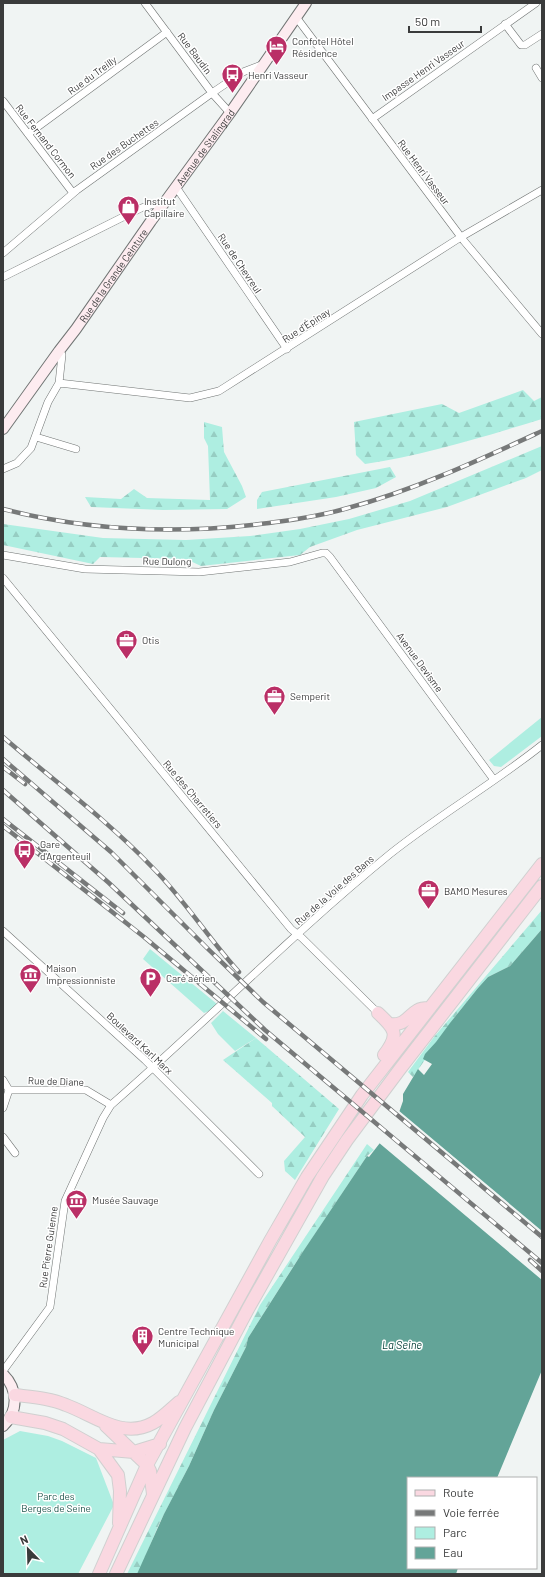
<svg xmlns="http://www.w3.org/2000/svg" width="545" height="1577" font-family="Barlow,sans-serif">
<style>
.green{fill:#aeeee1}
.forest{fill:url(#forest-firs)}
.water{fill:#63a498}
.pier{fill:#f0f4f3}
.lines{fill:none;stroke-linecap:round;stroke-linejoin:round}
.minor-casing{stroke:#707473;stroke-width:8}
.secondary-casing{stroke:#707473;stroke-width:12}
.primary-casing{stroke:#d0d0d0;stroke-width:14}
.minor{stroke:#fff;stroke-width:7}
.secondary{stroke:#fdecf0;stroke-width:10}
.primary{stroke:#fad8e1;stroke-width:12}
.rail-casing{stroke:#777979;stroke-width:4.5}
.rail{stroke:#fff;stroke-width:3;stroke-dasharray:9;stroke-linecap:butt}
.labels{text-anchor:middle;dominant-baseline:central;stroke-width:3;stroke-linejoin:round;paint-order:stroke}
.poi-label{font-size:10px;fill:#3a3b3b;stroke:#fff;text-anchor:start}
.street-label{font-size:10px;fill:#3a3b3b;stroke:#fff}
.park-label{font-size:10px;fill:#20574e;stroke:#fff}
.water-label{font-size:11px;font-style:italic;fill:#003d35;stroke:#fff}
</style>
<defs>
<pattern id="forest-firs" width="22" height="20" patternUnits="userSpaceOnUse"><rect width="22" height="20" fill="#aeeee1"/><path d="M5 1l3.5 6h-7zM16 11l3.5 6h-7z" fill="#96cdc2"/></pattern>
</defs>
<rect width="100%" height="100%" fill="#f0f4f3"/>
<!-- green -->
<path class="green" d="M542,717v19l-41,31 -7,-1 -5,-6z
M150,949l67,55 -8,7 -5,2 -61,-54z
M223,1011l33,27 -21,13 -17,-17 -7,-11z
M20,1431l28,5 14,5 34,17 18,47 -36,69h-75v-134z"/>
<!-- forest -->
<path class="forest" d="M523,390l11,11 8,-4v22c-59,18 -117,36 -177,45l-9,-9 -2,-33 88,-18 17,9z
M204,422l18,5 2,25 18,34 4,11 -19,12 -64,1 -72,-3 -6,-10 36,2 13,-10 13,9 63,2 -2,-54 -4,-8z
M542,446v24l-16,8 -79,29 -90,23 -47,17 -10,8 -99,11 -15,-7 -86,-2 -7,7 -90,-19v-21l100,14 83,2 64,-4 50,-7 49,-10 61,-18z
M390,467l6,10 -20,11 -40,9 -79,12v-9l5,-8z
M542,910v19l-32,37 -22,11 -10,11 -24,30 -41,59 -5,-5 26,-35z
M256,1038l83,71 -44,71 -10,-9 -1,-10 21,-24 -33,-31v-3l-49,-43z
M367,1144l7,6 -7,6 -72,108 -47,74 -2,9 -32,63 -25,56 -30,58 -21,50h-11l133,-269z"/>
<!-- water -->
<path class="water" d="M542,929v441l-45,108h-89v90h50l-2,6h-319l27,-60 25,-48 25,-56 32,-63 2,-9 56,-88 63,-94 2,1 28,-36h-1l7,-20v-7l15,-25 6,6 8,-11 -9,-5 2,-5 11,-12 14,-19 28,-35 10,-11 22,-11z"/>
<!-- pier -->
<path class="pier" d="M398,1110l144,121v49l-164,-138 16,-20z"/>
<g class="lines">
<defs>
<path id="minor" d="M145,3l67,90 18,20
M296,17l168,224 78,93
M505,24l16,21h4l17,-11
M536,68l6,10
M3,101l70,92
M372,119l164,-116
M28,134l139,-102
M176,187l111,162
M3,253l74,-63 135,-97 31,-21 21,-8
M3,277l138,-69 10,-3 13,-2
M59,383l131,15 29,-7 242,-154 81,-47
M36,437l40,12
M3,469l14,-6 14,-15 17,-46 11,-19 3,-28
M3,555l82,14 114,3 91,-10 32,-9h4l4,4 164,223
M3,578l288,351 11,9 76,75
M3,931l142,129 114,114
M3,1080l6,10h77l25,15
M3,1108l6,-18
M3,1137l12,16
M3,1371l47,-64 15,-106 38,-83 8,-13c94,-82 182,-172 279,-251 49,-39 103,-70 152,-109"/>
<g id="secondary">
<path id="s1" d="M3,429l56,-78 17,-22 75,-108 79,-108 76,-110"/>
<path d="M3,1374c15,15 16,37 0,52"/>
</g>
<path id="primary" d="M378,1013c17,16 22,21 6,42
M389,1024c16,2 17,-7 29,-14 3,-2 9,-2 12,-2
M15,1395c17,2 35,3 51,10 28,10 56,35 87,18 9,-5 18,-14 26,-21
M11,1417l34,6 18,6 36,20 19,26 2,16 -1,32
M106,1426l41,39 3,6 3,23
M99,1449l35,3 26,-8
M99,1574l48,-109 123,-224 37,-64 55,-82 180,-231
M116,1574l69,-146 63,-119 75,-133 24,-36 53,-71 142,-183"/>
</defs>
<!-- minor casing -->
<use href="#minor" class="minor-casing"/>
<!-- secondary casing -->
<use href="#secondary" class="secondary-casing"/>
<!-- primary casing -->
<use href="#primary" class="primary-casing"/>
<!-- minor -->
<use href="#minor" class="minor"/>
<!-- secondary -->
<use href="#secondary" class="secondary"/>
<!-- primary -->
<use href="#primary" class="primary"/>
<defs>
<path id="rail" d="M3,509c82,21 166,25 249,16 32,-4 65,-8 96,-17 67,-18 131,-48 194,-77
M3,737c50,43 103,82 149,130 32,32 56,71 87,105
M3,759l108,93 96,96 56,54 279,235
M3,767l22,17
M3,790l106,93 156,147 277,233
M3,819l120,94
M3,826l141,111 122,102
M530,1260l12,11"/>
</defs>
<!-- rail casing -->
<use href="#rail" class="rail-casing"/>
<!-- rail -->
<use href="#rail" class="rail"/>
</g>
<!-- icons -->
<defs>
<symbol id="hotel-pin" viewBox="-11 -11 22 30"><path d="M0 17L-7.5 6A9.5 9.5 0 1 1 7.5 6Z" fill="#ba2f66" stroke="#fff"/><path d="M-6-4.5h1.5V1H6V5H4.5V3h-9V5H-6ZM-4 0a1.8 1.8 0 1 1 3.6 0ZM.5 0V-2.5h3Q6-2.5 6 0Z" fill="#fff"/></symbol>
<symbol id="bus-pin" viewBox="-11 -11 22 30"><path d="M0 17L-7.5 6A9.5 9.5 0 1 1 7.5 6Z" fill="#ba2f66" stroke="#fff"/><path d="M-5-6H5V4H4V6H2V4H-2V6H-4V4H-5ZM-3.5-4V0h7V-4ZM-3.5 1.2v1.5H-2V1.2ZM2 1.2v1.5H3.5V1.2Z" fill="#fff"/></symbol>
<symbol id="shop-pin" viewBox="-11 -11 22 30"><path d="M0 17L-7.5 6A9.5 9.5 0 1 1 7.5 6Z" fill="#ba2f66" stroke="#fff"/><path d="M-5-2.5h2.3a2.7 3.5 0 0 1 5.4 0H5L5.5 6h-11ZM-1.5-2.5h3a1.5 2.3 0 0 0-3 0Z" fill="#fff"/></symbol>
<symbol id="office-pin" viewBox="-11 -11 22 30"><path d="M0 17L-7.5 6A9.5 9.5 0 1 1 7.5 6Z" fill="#ba2f66" stroke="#fff"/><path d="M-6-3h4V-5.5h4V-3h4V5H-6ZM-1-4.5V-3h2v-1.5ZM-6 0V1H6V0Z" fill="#fff"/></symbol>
<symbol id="museum-pin" viewBox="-11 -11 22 30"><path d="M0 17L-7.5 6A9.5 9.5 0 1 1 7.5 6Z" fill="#ba2f66" stroke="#fff"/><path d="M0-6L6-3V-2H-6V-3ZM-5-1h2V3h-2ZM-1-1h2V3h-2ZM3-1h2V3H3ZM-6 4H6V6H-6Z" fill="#fff"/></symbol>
<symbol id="parking-pin" viewBox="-11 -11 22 30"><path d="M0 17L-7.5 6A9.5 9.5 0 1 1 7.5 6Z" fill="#ba2f66" stroke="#fff"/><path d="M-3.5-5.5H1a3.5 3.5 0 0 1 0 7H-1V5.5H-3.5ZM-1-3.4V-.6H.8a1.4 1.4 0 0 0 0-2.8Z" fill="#fff"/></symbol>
<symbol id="building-pin" viewBox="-11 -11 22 30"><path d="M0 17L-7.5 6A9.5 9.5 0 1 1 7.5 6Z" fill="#ba2f66" stroke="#fff"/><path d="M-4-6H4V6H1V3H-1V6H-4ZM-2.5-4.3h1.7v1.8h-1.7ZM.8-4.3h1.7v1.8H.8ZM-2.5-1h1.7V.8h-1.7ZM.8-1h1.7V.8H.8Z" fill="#fff"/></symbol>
</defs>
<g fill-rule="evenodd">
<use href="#hotel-pin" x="264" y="34" width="25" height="34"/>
<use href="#bus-pin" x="220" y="62" width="25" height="34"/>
<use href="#shop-pin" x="116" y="194" width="25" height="34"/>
<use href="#office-pin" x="114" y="628" width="25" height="34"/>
<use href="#office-pin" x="262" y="684" width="25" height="34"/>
<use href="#bus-pin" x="12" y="838" width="25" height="34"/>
<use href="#office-pin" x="416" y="878" width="25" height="34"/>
<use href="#museum-pin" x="18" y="962" width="25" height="34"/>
<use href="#parking-pin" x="138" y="966" width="25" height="34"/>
<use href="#museum-pin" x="64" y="1188" width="25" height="34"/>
<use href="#building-pin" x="130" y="1324" width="25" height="34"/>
</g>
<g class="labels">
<!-- poi labels -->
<g class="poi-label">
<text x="292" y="41">Confotel Hôtel<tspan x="292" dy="12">Résidence</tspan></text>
<text x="248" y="75">Henri Vasseur</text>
<text x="144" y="201">Institut<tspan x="144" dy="12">Capillaire</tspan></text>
<text x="142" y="640">Otis</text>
<text x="290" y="696">Semperit</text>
<text x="40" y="844">Gare<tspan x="40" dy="12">d'Argenteuil</tspan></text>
<text x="444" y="891">BAMO Mesures</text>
<text x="46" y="968">Maison<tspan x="46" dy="12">Impressionniste</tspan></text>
<text x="166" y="978">Caré aérien</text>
<text x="92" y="1200">Musée Sauvage</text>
<text x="158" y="1331">Centre Technique<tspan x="158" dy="12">Municipal</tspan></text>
</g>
<!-- street labels -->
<g class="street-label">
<text transform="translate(195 53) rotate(53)">Rue Baudin</text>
<text transform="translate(423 70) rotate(-35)">Impasse Henri Vasseur</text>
<text transform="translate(92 75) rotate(-36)">Rue du Treilly</text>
<text transform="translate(46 141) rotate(52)">Rue Fernand Cormon</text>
<text transform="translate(124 144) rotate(-35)">Rue des Buchettes</text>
<text stroke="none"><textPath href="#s1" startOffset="347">Avenue de Stalingrad</textPath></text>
<text transform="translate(424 172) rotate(53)">Rue Henri Vasseur</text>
<text transform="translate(240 263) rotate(56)">Rue de Chevreul</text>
<text stroke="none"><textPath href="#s1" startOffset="189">Rue de la Grande Ceinture</textPath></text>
<text transform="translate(306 325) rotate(-33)">Rue d'Épinay</text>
<text transform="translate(167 561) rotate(1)">Rue Dulong</text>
<text transform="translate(420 662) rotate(54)">Avenue Devisme</text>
<text transform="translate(193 794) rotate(50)">Rue des Charretiers</text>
<text transform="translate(334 890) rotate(-41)">Rue de la Voie des Bans</text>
<text transform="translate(140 1043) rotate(43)">Boulevard Karl Marx</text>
<text transform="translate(56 1081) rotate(2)">Rue de Diane</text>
<text transform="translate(48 1247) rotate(-82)">Rue Pierre Guienne</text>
</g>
<!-- park labels -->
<g class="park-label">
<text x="56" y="1496">Parc des<tspan x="56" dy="12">Berges de Seine</tspan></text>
</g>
<!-- water labels -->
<g class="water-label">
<text x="402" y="1344">La Seine</text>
</g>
</g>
<!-- border -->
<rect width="545" height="1577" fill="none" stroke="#3a3b3b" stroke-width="8"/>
<!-- legend -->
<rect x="407" y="1477" width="130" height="92" fill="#ffffff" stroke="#b0b1b1"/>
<rect x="415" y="1490" width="20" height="6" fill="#fad8e1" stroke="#b0b1b1"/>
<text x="443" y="1497" font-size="12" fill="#3a3b3b">Route</text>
<rect x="415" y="1510" width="20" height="6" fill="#777979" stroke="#b0b1b1"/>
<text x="443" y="1517" font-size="12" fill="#3a3b3b">Voie ferrée</text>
<rect x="415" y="1527" width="20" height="12" fill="#aeeee1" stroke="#b0b1b1"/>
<text x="443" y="1537" font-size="12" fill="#3a3b3b">Parc</text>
<rect x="415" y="1547" width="20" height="12" fill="#63a498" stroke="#b0b1b1"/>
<text x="443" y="1557" font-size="12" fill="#3a3b3b">Eau</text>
<!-- north arrow -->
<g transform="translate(28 1549) rotate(337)" stroke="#ffffff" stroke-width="3" paint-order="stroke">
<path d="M0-3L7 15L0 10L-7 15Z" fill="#3a3b3b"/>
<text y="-6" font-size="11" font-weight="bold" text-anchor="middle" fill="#3a3b3b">N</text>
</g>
<!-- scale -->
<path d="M409 26v6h72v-6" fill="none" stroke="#3a3b3b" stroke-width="2"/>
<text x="415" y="26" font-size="12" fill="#3a3b3b" stroke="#ffffff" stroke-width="3" paint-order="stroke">50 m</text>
</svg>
